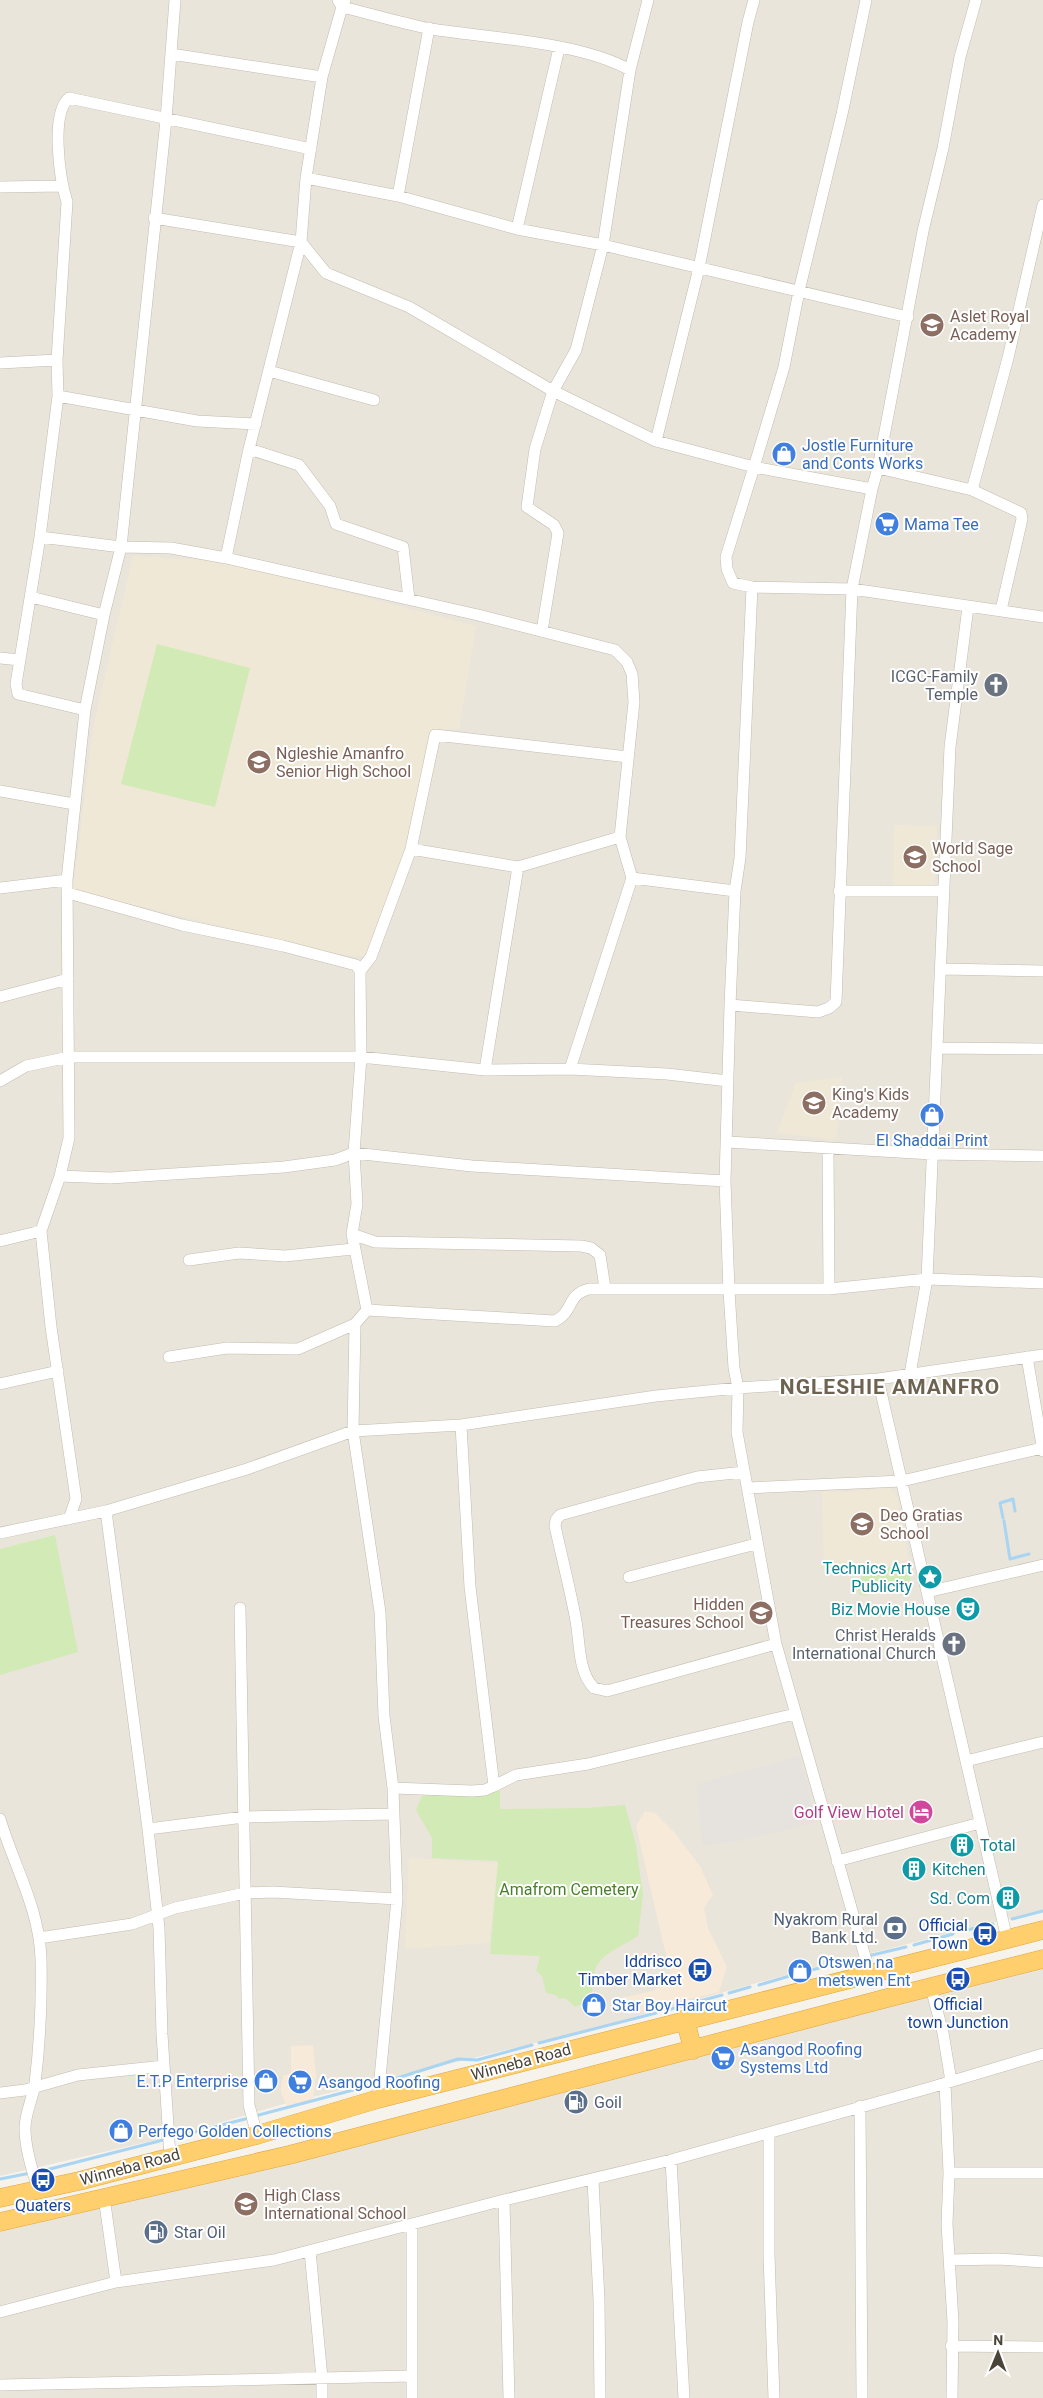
<svg xmlns="http://www.w3.org/2000/svg" width="1043" height="2398" font-family="Roboto,sans-serif">
<style>
.residential{fill:#eae5da}
.commercial{fill:#f7ead8}
.industrial{fill:#e6e2dd}
.education{fill:#efe8d6}
.green{fill:#d2eab5}
.lines{fill:none;stroke-linecap:round;stroke-linejoin:round}
.stream{stroke:#a9d4f2;stroke-width:3}
.minor-casing{stroke:#c2bbae;stroke-width:12}
.highway-casing{stroke:#e0a43c;stroke-width:19}
.minor{stroke:#fff;stroke-width:11}
.highway{stroke:#ffcf6e;stroke-width:18}
.labels{text-anchor:middle;dominant-baseline:central;stroke-width:4;stroke-linejoin:round;paint-order:stroke}
.education-label{font-size:16px;fill:#785e54;stroke:#fff;text-anchor:start}
.shop-label{font-size:16px;fill:#366cbe;stroke:#fff;text-anchor:start}
.worship-label{font-size:16px;fill:#5b616d;stroke:#fff;text-anchor:end}
.culture-label{font-size:16px;fill:#0d838f;stroke:#fff;text-anchor:end}
.hotel-label{font-size:16px;fill:#b23c85;stroke:#fff;text-anchor:end}
.park-label{font-size:16px;fill:#4a7f2a;stroke:#fff}
.service-label{font-size:16px;fill:#4e5e75;stroke:#fff;text-anchor:start}
.transit-label{font-size:16px;fill:#164399;stroke:#fff;text-anchor:end}
.street-label{font-size:16px;fill:#4b4439;stroke:#fff}
.district-label{font-size:21px;font-weight:bold;letter-spacing:1px;fill:#6e6250;stroke:#fff}
</style>
<rect width="100%" height="100%" fill="#f6f3ec"/>
<!-- residential -->
<path class="residential" d="M0,0h1043v1910l-235,59 -240,66 -284,69 -103,30 -181,42z
M1043,1963v435h-1043v-166l279,-67z"/>
<!-- commercial -->
<path class="commercial" d="M645,1811l10,2 19,19 26,34 13,29 -9,13 4,20 19,39 -8,25 -90,22 -6,-2 -6,-13 35,-8 20,-10 -36,-155z
M313,2045l3,32 -3,23 -26,6 -6,-13v-7l2,-10 8,-3v-27z"/>
<!-- industrial -->
<path class="industrial" d="M799,1756l10,34 5,33 -75,18 -37,5 -5,-62z"/>
<!-- education -->
<path class="education" d="M133,556l89,5 254,65 -17,103h-24l-12,74 -57,154 -40,-5 -177,-44 -76,-16 20,-164z
M894,825l43,1 -2,63 -42,-1z
M842,1077l-6,63 -59,-7 19,-50z
M890,1488l7,8 12,65 -85,13 -2,-83 23,1z
M409,1858l89,5 -9,80 -84,6z"/>
<!-- green -->
<path class="green" d="M157,644l93,24 -35,139 -94,-23z
M55,1535l23,117 -78,23v-126z
M909,1564l1,23 -41,6 -3,3 -7,-2 -1,-6 5,-16z
M500,1791v18l86,-1 39,-3 11,40 7,50 -5,41c-30,19 -47,19 -46,59l-8,8 -9,4 -10,-9 -6,1 -3,-4 -10,-2 -4,-17 -6,-5 4,-15 -50,-2 8,-93 -66,-3v-20l-16,-28 6,-14z"/>
<g class="lines">
<!-- stream -->
<path class="stream" d="M1003,1518l-3,-15 13,-4 2,12
M1004,1521l6,38 19,-5
M1012,1919l31,-8
M963,1931l30,-7
M914,1945l39,-11
M868,1956l38,-9
M807,1971l54,-13
M759,1985l41,-12
M729,1993l21,-6
M667,2010l55,-15
M539,2043l117,-30
M255,2116l136,-36 67,-21 19,1 55,-15
M0,2179l46,-9 203,-52"/>
<defs>
<path id="minor" d="M345,0l-3,7c29,7 59,16 89,22 58,9 150,13 199,41
M866,0l-24,114 -43,177 -15,76 -30,100 118,22
M171,54l151,23
M306,178l92,18 119,33 86,16 305,72
M0,187l62,-1
M398,196l31,-168
M154,218l147,24 25,31 83,34 144,84 103,50 98,26 -28,90 1,12 6,14 19,4 -12,271 -5,33 -5,114 -5,176 4,110 5,77 4,20 -1,44 39,212 94,330
M517,229l42,-181
M0,363l57,-3
M269,371l105,29
M58,396l139,25 59,3
M656,441l43,-173 49,-246 6,-22
M249,449l50,16 31,41 6,18 67,23 6,52
M878,468l94,22 49,23 1,6 -21,91
M972,490l36,-132 35,-153
M40,537l81,10 50,1 55,10 252,57 137,35 12,12 5,12 2,28 -14,135 12,41 -62,191
M226,558l23,-109 52,-207 5,-64 16,-101 20,-70 -4,-7
M752,587l100,2 191,28
M31,597l73,18
M542,631l16,-98 -4,-8 -27,-18 8,-58 18,-58 23,-41 27,-105 27,-175 18,-70
M0,658l20,2
M85,710l-67,-16 -2,-10 24,-147 18,-141 -1,-36 10,-158c-7,-22 -17,-88 2,-104l242,51
M0,791l74,13
M411,849l24,-114 193,22
M518,867l102,-30
M632,878l103,13
M0,888l67,-8
M839,891h103
M68,893l114,32 101,21 73,19 4,6 1,86 -7,96 3,51 -5,30 15,76 -12,14 -2,107 27,181 4,104 9,72 4,111 -19,200
M942,969l101,2
M360,971l11,-14 40,-108 107,18 -33,203
M0,997l68,-18
M730,1005l88,7 11,-4 7,-6 16,-413 20,-100 6,-21 45,-237 20,-83 17,-91 16,-57
M938,1048l105,1
M0,1081l26,-15 43,-9h292l124,13 85,-1 97,5 61,7
M728,1142l204,12 111,2
M828,1149l1,140
M60,1176l50,2 174,-11 51,-7 19,-7 118,13 253,15
M352,1234l23,8 206,4 10,2 9,7 5,33
M0,1241l41,-10
M189,1260l50,-7 46,3 68,-7
M367,1310l188,11c19,-9 11,-26 34,-32h240l98,-10 116,4
M169,1357l58,-9 71,1 57,-25
M1027,1357l16,94
M910,1374l17,-95 23,-532 18,-140
M878,1379l129,560
M0,1384l58,-13
M744,1472l-47,5 -137,38 -4,5 -1,6c7,32 15,63 21,95 4,22 2,51 18,67l13,3 169,-47
M747,1488l155,-7 140,-33
M106,1511l42,318 11,99 3,106 8,122
M69,1519l7,-20 -25,-172 -10,-96 19,-55 9,-38 -2,-258 18,-170 19,-95 17,-68 45,-427 9,-120
M0,1533l106,-22 141,-42 106,-38 108,-6 195,-29 82,-8 140,-9 165,-24
M629,1577l127,-33
M927,1592l116,-27
M240,1608l9,497 8,30
M966,1761l77,-19
M494,1786l22,-11 72,-11 207,-50
M393,1788l79,3 13,-1 9,-4 -24,-199 -9,-162
M0,1819c14,47 39,89 41,139 1,42 -1,84 -6,125 -2,15 -10,30 -10,45 0,21 7,43 14,63
M148,1829l96,-12 149,-3
M837,1861l143,-38
M39,1938l93,-14 43,-16 70,-15 28,-1 124,7
M931,1988l12,45 8,48
M945,2083l4,90 -2,51 6,98 -1,76
M0,2093l25,-3 53,-15 86,-9
M860,2106l2,292
M769,2133v122l5,143
M671,2160l13,238
M949,2173h94
M593,2180l6,120 1,98
M104,2197l12,85
M504,2200l5,198
M310,2251l12,127v20
M949,2260l49,-1 45,3
M0,2312l116,-30 158,-22 230,-60 167,-40 258,-72 114,-34
M951,2346l92,1
M0,2385l411,-9
M412,2398v-173"/>
<path id="highway" d="M685,2019l8,31
M0,2198l79,-17 178,-46 121,-36 665,-169
M0,2222l289,-67 606,-159 148,-37"/>
</defs>
<!-- minor casing -->
<use href="#minor" class="minor-casing"/>
<!-- highway casing -->
<use href="#highway" class="highway-casing"/>
<!-- minor -->
<use href="#minor" class="minor"/>
<!-- highway -->
<use href="#highway" class="highway"/>
</g>
<!-- icons -->
<defs>
<symbol id="school-disc" viewBox="-11 -11 22 22"><circle r="9.5" fill="#8d6e63" stroke="#fff"/><path d="M0-5L7-2L0 1L-7-2ZM-4 1L0 2.5L4 1V4Q0 6-4 4Z" fill="#fff"/></symbol>
<symbol id="shop-disc" viewBox="-11 -11 22 22"><circle r="9.5" fill="#3f7fe0" stroke="#fff"/><path d="M-5-2.5h2.3a2.7 3.5 0 0 1 5.4 0H5L5.5 6h-11ZM-1.5-2.5h3a1.5 2.3 0 0 0-3 0Z" fill="#fff"/></symbol>
<symbol id="supermarket-disc" viewBox="-11 -11 22 22"><circle r="9.5" fill="#3f7fe0" stroke="#fff"/><path d="M-6-5.5h2.5l.6 2H6L4.5 2H-2.5L-4.4-4H-6ZM-1.5 3.2a1.3 1.3 0 1 0 .1 0ZM3 3.2a1.3 1.3 0 1 0 .1 0Z" fill="#fff"/></symbol>
<symbol id="church-disc" viewBox="-11 -11 22 22"><circle r="9.5" fill="#6b7280" stroke="#fff"/><path d="M-1.2-6h2.4v3.5h3.3v2.4h-3.3V6h-2.4V-.1h-3.3v-2.4h3.3Z" fill="#fff"/></symbol>
<symbol id="sight-disc" viewBox="-11 -11 22 22"><circle r="9.5" fill="#0f9aa8" stroke="#fff"/><path d="M0-6L1.8-2.2L6-1.7L2.9 1.2L3.7 5.4L0 3.3L-3.7 5.4L-2.9 1.2L-6-1.7L-1.8-2.2Z" fill="#fff"/></symbol>
<symbol id="theatre-disc" viewBox="-11 -11 22 22"><circle r="9.5" fill="#0f9aa8" stroke="#fff"/><path d="M-5-5.5Q0-4 5-5.5V0Q5 5 0 6Q-5 5-5 0ZM-3.3-2.5H-1v1.5H-3.3ZM1-2.5H3.3v1.5H1ZM-2.8 1Q0 5.5 2.8 1Z" fill="#fff"/></symbol>
<symbol id="hotel-disc" viewBox="-11 -11 22 22"><circle r="9.5" fill="#d1479c" stroke="#fff"/><path d="M-6-4.5h1.5V1H6V5H4.5V3h-9V5H-6ZM-4 0a1.8 1.8 0 1 1 3.6 0ZM.5 0V-2.5h3Q6-2.5 6 0Z" fill="#fff"/></symbol>
<symbol id="building-disc" viewBox="-11 -11 22 22"><circle r="9.5" fill="#0f9aa8" stroke="#fff"/><path d="M-4-6H4V6H1V3H-1V6H-4ZM-2.5-4.3h1.7v1.8h-1.7ZM.8-4.3h1.7v1.8H.8ZM-2.5-1h1.7V.8h-1.7ZM.8-1h1.7V.8H.8Z" fill="#fff"/></symbol>
<symbol id="bank-disc" viewBox="-11 -11 22 22"><circle r="9.5" fill="#5c6f8a" stroke="#fff"/><path d="M-6-4H6V4H-6ZM0-2.3a2.3 2.3 0 1 0 0 4.6a2.3 2.3 0 1 0 0-4.6Z" fill="#fff"/></symbol>
<symbol id="bus-disc" viewBox="-11 -11 22 22"><circle r="9.5" fill="#1a4fb4" stroke="#fff"/><path d="M-5-6H5V4H4V6H2V4H-2V6H-4V4H-5ZM-3.5-4V0h7V-4ZM-3.5 1.2v1.5H-2V1.2ZM2 1.2v1.5H3.5V1.2Z" fill="#fff"/></symbol>
<symbol id="fuel-disc" viewBox="-11 -11 22 22"><circle r="9.5" fill="#5c6f8a" stroke="#fff"/><path d="M-5.5-6h7V0h2V4h1.3V-2.5L3-4.5l.8-.8L6-3V5H2.5V1h-1V6h-7ZM-4.2-4.7v3.2H.2V-4.7Z" fill="#fff"/></symbol>
</defs>
<g fill-rule="evenodd">
<use href="#school-disc" x="918" y="311" width="28" height="28"/>
<use href="#shop-disc" x="770" y="440" width="28" height="28"/>
<use href="#supermarket-disc" x="873" y="510" width="28" height="28"/>
<use href="#church-disc" x="982" y="671" width="28" height="28"/>
<use href="#school-disc" x="245" y="748" width="28" height="28"/>
<use href="#school-disc" x="901" y="843" width="28" height="28"/>
<use href="#school-disc" x="800" y="1089" width="28" height="28"/>
<use href="#shop-disc" x="918" y="1101" width="28" height="28"/>
<use href="#school-disc" x="848" y="1510" width="28" height="28"/>
<use href="#sight-disc" x="916" y="1563" width="28" height="28"/>
<use href="#theatre-disc" x="954" y="1595" width="28" height="28"/>
<use href="#school-disc" x="747" y="1599" width="28" height="28"/>
<use href="#church-disc" x="940" y="1630" width="28" height="28"/>
<use href="#hotel-disc" x="907" y="1798" width="28" height="28"/>
<use href="#building-disc" x="948" y="1831" width="28" height="28"/>
<use href="#building-disc" x="900" y="1855" width="28" height="28"/>
<use href="#building-disc" x="994" y="1884" width="28" height="28"/>
<use href="#bank-disc" x="881" y="1914" width="28" height="28"/>
<use href="#bus-disc" x="971" y="1920" width="28" height="28"/>
<use href="#bus-disc" x="686" y="1956" width="28" height="28"/>
<use href="#shop-disc" x="786" y="1957" width="28" height="28"/>
<use href="#bus-disc" x="944" y="1965" width="28" height="28"/>
<use href="#shop-disc" x="580" y="1991" width="28" height="28"/>
<use href="#supermarket-disc" x="709" y="2044" width="28" height="28"/>
<use href="#shop-disc" x="252" y="2067" width="28" height="28"/>
<use href="#supermarket-disc" x="286" y="2068" width="28" height="28"/>
<use href="#fuel-disc" x="562" y="2088" width="28" height="28"/>
<use href="#shop-disc" x="107" y="2117" width="28" height="28"/>
<use href="#bus-disc" x="29" y="2166" width="28" height="28"/>
<use href="#school-disc" x="232" y="2190" width="28" height="28"/>
<use href="#fuel-disc" x="142" y="2218" width="28" height="28"/>
</g>
<g class="labels">
<!-- education labels -->
<g class="education-label">
<text x="950" y="316">Aslet Royal<tspan x="950" dy="18">Academy</tspan></text>
<text x="276" y="753">Ngleshie Amanfro<tspan x="276" dy="18">Senior High School</tspan></text>
<text x="932" y="848">World Sage<tspan x="932" dy="18">School</tspan></text>
<text x="832" y="1094">King's Kids<tspan x="832" dy="18">Academy</tspan></text>
<text x="880" y="1515">Deo Gratias<tspan x="880" dy="18">School</tspan></text>
<text x="744" y="1604" text-anchor="end">Hidden<tspan x="744" dy="18">Treasures School</tspan></text>
<text x="264" y="2195">High Class<tspan x="264" dy="18">International School</tspan></text>
</g>
<!-- shop labels -->
<g class="shop-label">
<text x="802" y="445">Jostle Furniture<tspan x="802" dy="18">and Conts Works</tspan></text>
<text x="904" y="524">Mama Tee</text>
<text x="932" y="1140" text-anchor="middle">El Shaddai Print</text>
<text x="818" y="1962">Otswen na<tspan x="818" dy="18">metswen Ent</tspan></text>
<text x="612" y="2005">Star Boy Haircut</text>
<text x="740" y="2049">Asangod Roofing<tspan x="740" dy="18">Systems Ltd</tspan></text>
<text x="248" y="2081" text-anchor="end">E.T.P Enterprise</text>
<text x="318" y="2082">Asangod Roofing</text>
<text x="138" y="2131">Perfego Golden Collections</text>
</g>
<!-- worship labels -->
<g class="worship-label">
<text x="978" y="676">ICGC-Family<tspan x="978" dy="18">Temple</tspan></text>
<text x="936" y="1635">Christ Heralds<tspan x="936" dy="18">International Church</tspan></text>
</g>
<!-- culture labels -->
<g class="culture-label">
<text x="912" y="1568">Technics Art<tspan x="912" dy="18">Publicity</tspan></text>
<text x="950" y="1609">Biz Movie House</text>
<text x="980" y="1845" text-anchor="start">Total</text>
<text x="932" y="1869" text-anchor="start">Kitchen</text>
<text x="990" y="1898">Sd. Com</text>
</g>
<!-- hotel labels -->
<g class="hotel-label">
<text x="904" y="1812">Golf View Hotel</text>
</g>
<!-- park labels -->
<g class="park-label">
<text x="569" y="1889">Amafrom Cemetery</text>
</g>
<!-- service labels -->
<g class="service-label">
<text x="878" y="1919" text-anchor="end">Nyakrom Rural<tspan x="878" dy="18">Bank Ltd.</tspan></text>
<text x="594" y="2102">Goil</text>
<text x="174" y="2232">Star Oil</text>
</g>
<!-- transit labels -->
<g class="transit-label">
<text x="968" y="1925">Official<tspan x="968" dy="18">Town</tspan></text>
<text x="682" y="1961">Iddrisco<tspan x="682" dy="18">Timber Market</tspan></text>
<text x="958" y="2004" text-anchor="middle">Official<tspan x="958" dy="18">town Junction</tspan></text>
<text x="43" y="2205" text-anchor="middle">Quaters</text>
</g>
<!-- street labels -->
<g class="street-label">
<text transform="translate(521 2062) rotate(-15)">Winneba Road</text>
<text transform="translate(130 2167) rotate(-15)">Winneba Road</text>
</g>
<!-- district labels -->
<g class="district-label">
<text x="890" y="1387">NGLESHIE AMANFRO</text>
</g>
</g>
<!-- north arrow -->
<g transform="translate(998 2353) rotate(1)" stroke="#ffffff" stroke-width="4" paint-order="stroke">
<path d="M0-4L9 19L0 12L-9 19Z" fill="#4b4439"/>
<text y="-8" font-size="14" font-weight="bold" text-anchor="middle" fill="#4b4439">N</text>
</g>
</svg>
